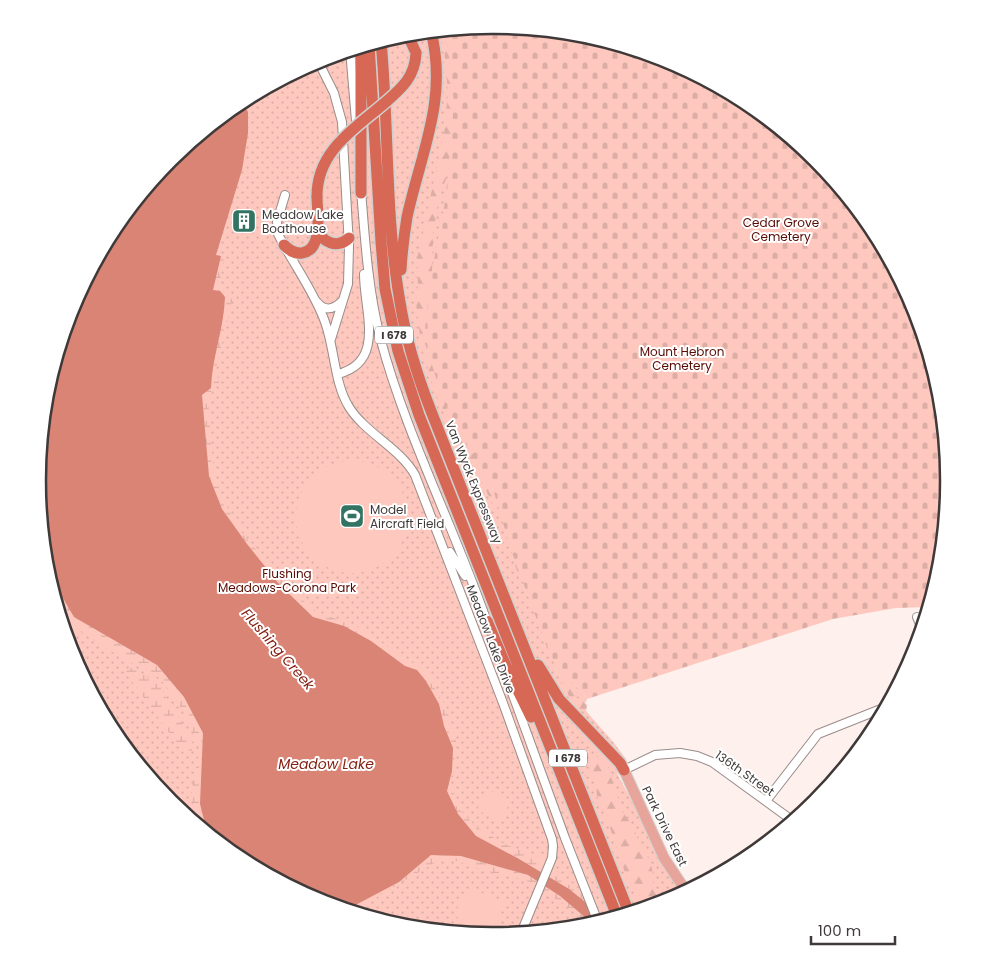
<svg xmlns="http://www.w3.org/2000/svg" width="986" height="961" font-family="Poppins,sans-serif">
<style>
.green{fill:url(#green-dots)}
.forest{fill:url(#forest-firs)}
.wetland{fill:url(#wetland-marsh)}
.cemetery{fill:url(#cemetery-stones)}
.pitch{fill:#fec8be}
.water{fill:#d98475}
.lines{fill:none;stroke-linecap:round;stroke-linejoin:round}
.minor-casing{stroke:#9a8c8a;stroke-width:10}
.major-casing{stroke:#d1d0cf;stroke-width:12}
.highway-casing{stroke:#d1d0cf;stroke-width:14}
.minor{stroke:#fff;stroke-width:8}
.major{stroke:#e7a49a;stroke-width:10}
.highway{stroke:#d76856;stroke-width:11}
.highway-bridge-casing{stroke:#d1d0cf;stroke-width:14;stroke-linecap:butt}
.highway-bridge{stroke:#d76856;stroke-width:11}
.labels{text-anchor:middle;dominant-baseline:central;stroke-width:4;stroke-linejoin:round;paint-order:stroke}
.shield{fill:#fff;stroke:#797574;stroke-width:1}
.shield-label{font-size:11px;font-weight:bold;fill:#3f3a39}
.poi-label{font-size:12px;fill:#3f3a39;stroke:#fff;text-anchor:start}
.park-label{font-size:12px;fill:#570b03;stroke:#fff}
.street-label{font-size:12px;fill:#3f3a39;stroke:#fff}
.water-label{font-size:14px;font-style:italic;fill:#852114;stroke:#fff}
.rim{fill:none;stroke:#3f3a39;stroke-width:2.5}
</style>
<defs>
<pattern id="green-dots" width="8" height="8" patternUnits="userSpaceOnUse" patternTransform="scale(1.25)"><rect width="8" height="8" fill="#fec8be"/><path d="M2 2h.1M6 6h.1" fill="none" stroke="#dbada4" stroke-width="1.8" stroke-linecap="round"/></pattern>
<pattern id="forest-firs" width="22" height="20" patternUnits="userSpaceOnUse" patternTransform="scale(1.25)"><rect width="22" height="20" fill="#fec8be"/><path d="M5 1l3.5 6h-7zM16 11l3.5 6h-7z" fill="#dbada4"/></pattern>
<pattern id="wetland-marsh" width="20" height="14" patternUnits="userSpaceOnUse" patternTransform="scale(1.25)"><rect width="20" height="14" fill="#fec8be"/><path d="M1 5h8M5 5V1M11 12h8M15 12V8" fill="none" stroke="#dbada4"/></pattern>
<pattern id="cemetery-stones" width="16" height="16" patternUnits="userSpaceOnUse" patternTransform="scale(1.25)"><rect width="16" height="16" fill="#fec8be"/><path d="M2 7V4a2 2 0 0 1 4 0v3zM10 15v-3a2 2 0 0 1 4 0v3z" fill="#dbada4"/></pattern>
</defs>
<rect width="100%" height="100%" fill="#fef0ed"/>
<!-- green -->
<path class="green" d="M453,29l51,446 68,206 15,18 -3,8 2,4 28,32 12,16 -5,1 -4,4v9l64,121 -14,7 -85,26 -89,9 -89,-9 -86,-26 -78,-42 -69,-57 -57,-69 -42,-78 -26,-86 -8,-89 8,-89 26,-85 42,-79 57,-69 69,-56 79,-42 85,-26z"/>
<!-- forest -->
<path class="forest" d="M440,30h7l-1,6 11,43 2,32 -7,55 -12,27 -7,40 -1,45 -4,65 21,65 20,31 5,11 19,17 30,57 -3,27 7,27 10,5h11l28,114 11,8 -1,6h-5l-10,-4 -2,-11 -13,-25 -16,-77 -20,-15 -8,-23 1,-18 -1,-8 -15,-18 -23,-45 -26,-43 -14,-35 -13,-44 -5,-43 2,-17 -1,-26 27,-125 4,-41 -3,-35z
M595,756l5,2 8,9 14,44 11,15 9,24 8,10 3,14v15l6,8 8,4 -26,8 -15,-33 -14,-43 -15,-37 -1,-10 -7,-16 1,-10z"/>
<!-- wetland -->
<path class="wetland" d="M221,256l3,1 -5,30 1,4 10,3 3,3 -17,72 3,15 -7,8 -4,8 6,77 14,32 14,24 48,57 27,22 39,14 60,39 11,9 6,7 3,11 10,15 10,34 -3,37 -3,5 12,29 13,14 27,17 39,15 16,11 41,38 8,13 -3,1 -3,-7 -31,-25 -50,-30 -43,-23 -18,-22 -11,-23 5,-20 1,-23 -9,-22 -5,-22 -13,-23 -9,-11 -12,-4 -34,-25 -27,-15 -31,-9 -34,-33 -32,-40 -25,-35 -13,-33 -7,-81 9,-7v-20l4,-5 1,-18 5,-14 -1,-40 -7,-1z
M47,570l27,47 83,48 27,32 19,36 -3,71 7,28 -11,-9c-1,-10 -4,-20 -4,-30 0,-14 6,-28 7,-42 0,-18 -28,-61 -41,-74 -25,-15 -89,-44 -100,-70 -5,-11 -8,-25 -11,-37z
M131,668l5,1 25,18 4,9 11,17 17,31 -1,7 -6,3 -3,-2 -57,-79 1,-4z
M431,855l30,1 67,19 32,21 33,28 -3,1 -23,-19 -43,-27 -26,-4 -41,-14 -16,-2 -86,51 -3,1 -6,-1 53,-28z"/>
<!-- cemetery -->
<path class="cemetery" d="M493,25l89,9 86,26 78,42 69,57 57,69 42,78 26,86 8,89 -8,89 -12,37 -32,1 -63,11 -246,80 -37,-44 -40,-108 -18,-62 -44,-70 -24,-75 6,-59 16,-84 8,-94 -8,-73z"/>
<!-- pitch -->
<path class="pitch" d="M296 517a56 56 0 1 1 112 0a56 56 0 1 1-112 0Z
M486,789l25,11 -10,21 -24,-11z
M470,888l35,14 -13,34 -25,-3c-16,-17 -11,-29 3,-45z"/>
<!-- water -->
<path class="water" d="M242,101l6,11v21l-6,37 -26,85 5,1 -8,34 7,1 5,6c-1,32 -13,60 -14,91l-9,7 7,81 13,33 25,35 32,40 34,33 31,9 27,15 34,25 12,4 9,11 13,23 5,22 9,22 -1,23 -5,20 11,23 18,22 43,23 50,30 31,25 3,7 -10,3 -33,-28 -32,-21 -67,-19 -30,-1 -32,27 -53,28 -28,-9 -78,-42 -33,-27 -7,-28 3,-71 -19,-36 -27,-32 -83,-48 -28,-48 -8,-89 8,-89 26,-85 42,-79 57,-69z"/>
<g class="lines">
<defs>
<path id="minor" d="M350,50l6,71
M316,61l6,8 12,24 8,29 7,124 -1,38 -17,55
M361,190c4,50 7,99 19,147 26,99 75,191 108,288
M285,195l-8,27 1,12c15,30 36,57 47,88 10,27 9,61 24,85 16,26 51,41 66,68l88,228 49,136 1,7 -1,12 -31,75
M317,302c7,9 16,8 24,0
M338,374c48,-12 26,-63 26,-100
M450,552l15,24
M917,617l5,12
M506,676l59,162 33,84
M624,770l31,-15 25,-2 17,3 15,6 81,59
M766,801l52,-67 68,-27"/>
<path id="major" d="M624,770l40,88 22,33"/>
<path id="highway" d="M407,33l9,20
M381,41c8,86 4,175 19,261 6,38 17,73 31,109l198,502
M369,44l12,198 4,47 13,62 21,64 198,501
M361,47v146
M318,228c3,15 20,21 31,10
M284,245c5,5 10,9 18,8 22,-3 15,-41 15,-57
M401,270c1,-17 3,-35 6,-53 14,-65 41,-117 24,-186
M487,621l19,45 25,51
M538,665l21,34 61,64 4,7"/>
</defs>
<!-- minor casing -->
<use href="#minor" class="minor-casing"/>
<!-- major casing -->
<use href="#major" class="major-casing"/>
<!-- highway casing -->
<use href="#highway" class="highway-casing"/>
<!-- minor -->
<use href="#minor" class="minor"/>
<!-- major -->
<use href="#major" class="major"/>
<!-- highway -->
<use href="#highway" class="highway"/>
<defs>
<path id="highway-bridge" d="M317,196c0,-46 39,-68 70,-95 16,-14 28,-25 29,-48"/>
</defs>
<!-- highway-bridge casing -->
<use href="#highway-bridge" class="highway-bridge-casing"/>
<!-- highway-bridge -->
<use href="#highway-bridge" class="highway-bridge"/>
</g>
<!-- icons -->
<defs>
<symbol id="building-square" viewBox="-11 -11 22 22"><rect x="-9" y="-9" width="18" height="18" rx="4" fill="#337362" stroke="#fff"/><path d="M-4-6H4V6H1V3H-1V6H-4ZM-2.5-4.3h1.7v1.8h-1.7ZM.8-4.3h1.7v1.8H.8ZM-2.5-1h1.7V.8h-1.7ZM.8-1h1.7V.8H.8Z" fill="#fff"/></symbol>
<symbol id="stadium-square" viewBox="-11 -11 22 22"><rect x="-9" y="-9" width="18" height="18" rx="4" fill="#337362" stroke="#fff"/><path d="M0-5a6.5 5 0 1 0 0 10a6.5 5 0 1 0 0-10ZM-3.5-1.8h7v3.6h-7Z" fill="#fff"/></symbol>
</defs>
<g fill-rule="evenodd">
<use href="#building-square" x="230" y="207" width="28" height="28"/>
<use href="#stadium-square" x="338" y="502" width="28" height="28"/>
</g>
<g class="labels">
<!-- shield labels -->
<g class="shield">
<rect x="375" y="326.5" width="38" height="17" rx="4"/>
<rect x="549" y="749.5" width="38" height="17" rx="4"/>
</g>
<g class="shield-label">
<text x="394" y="335">I 678</text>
<text x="568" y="758">I 678</text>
</g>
<!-- poi labels -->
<g class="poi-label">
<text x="262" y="214">Meadow Lake<tspan x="262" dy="14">Boathouse</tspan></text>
<text x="370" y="509">Model<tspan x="370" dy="14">Aircraft Field</tspan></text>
</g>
<!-- park labels -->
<g class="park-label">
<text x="781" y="222">Cedar Grove<tspan x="781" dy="14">Cemetery</tspan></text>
<text x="682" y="351">Mount Hebron<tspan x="682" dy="14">Cemetery</tspan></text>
<text x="287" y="573">Flushing<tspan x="287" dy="14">Meadows-Corona Park</tspan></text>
</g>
<!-- street labels -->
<g class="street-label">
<text transform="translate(474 482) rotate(68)">Van Wyck Expressway</text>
<text transform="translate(491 639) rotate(69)">Meadow Lake Drive</text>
<text transform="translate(745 773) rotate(35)">136th Street</text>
<text transform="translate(665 826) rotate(64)">Park Drive East</text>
</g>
<!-- water labels -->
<g class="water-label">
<text transform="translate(278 649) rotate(49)">Flushing Creek</text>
<text x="326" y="764">Meadow Lake</text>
</g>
</g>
<!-- crop -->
<path d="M0 0H986V961H0ZM492 34H494A446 446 0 0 1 940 480V481A446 446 0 0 1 494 927H492A446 446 0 0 1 46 481V480A446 446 0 0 1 492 34Z" fill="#fff" fill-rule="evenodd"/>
<path class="rim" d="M492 34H494A446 446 0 0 1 940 480V481A446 446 0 0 1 494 927H492A446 446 0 0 1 46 481V480A446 446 0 0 1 492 34Z"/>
<!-- scale -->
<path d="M811 936v8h84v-8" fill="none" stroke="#3f3a39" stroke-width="2.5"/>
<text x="818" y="936" font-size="15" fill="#3f3a39" stroke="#ffffff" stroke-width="4" paint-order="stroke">100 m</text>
</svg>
